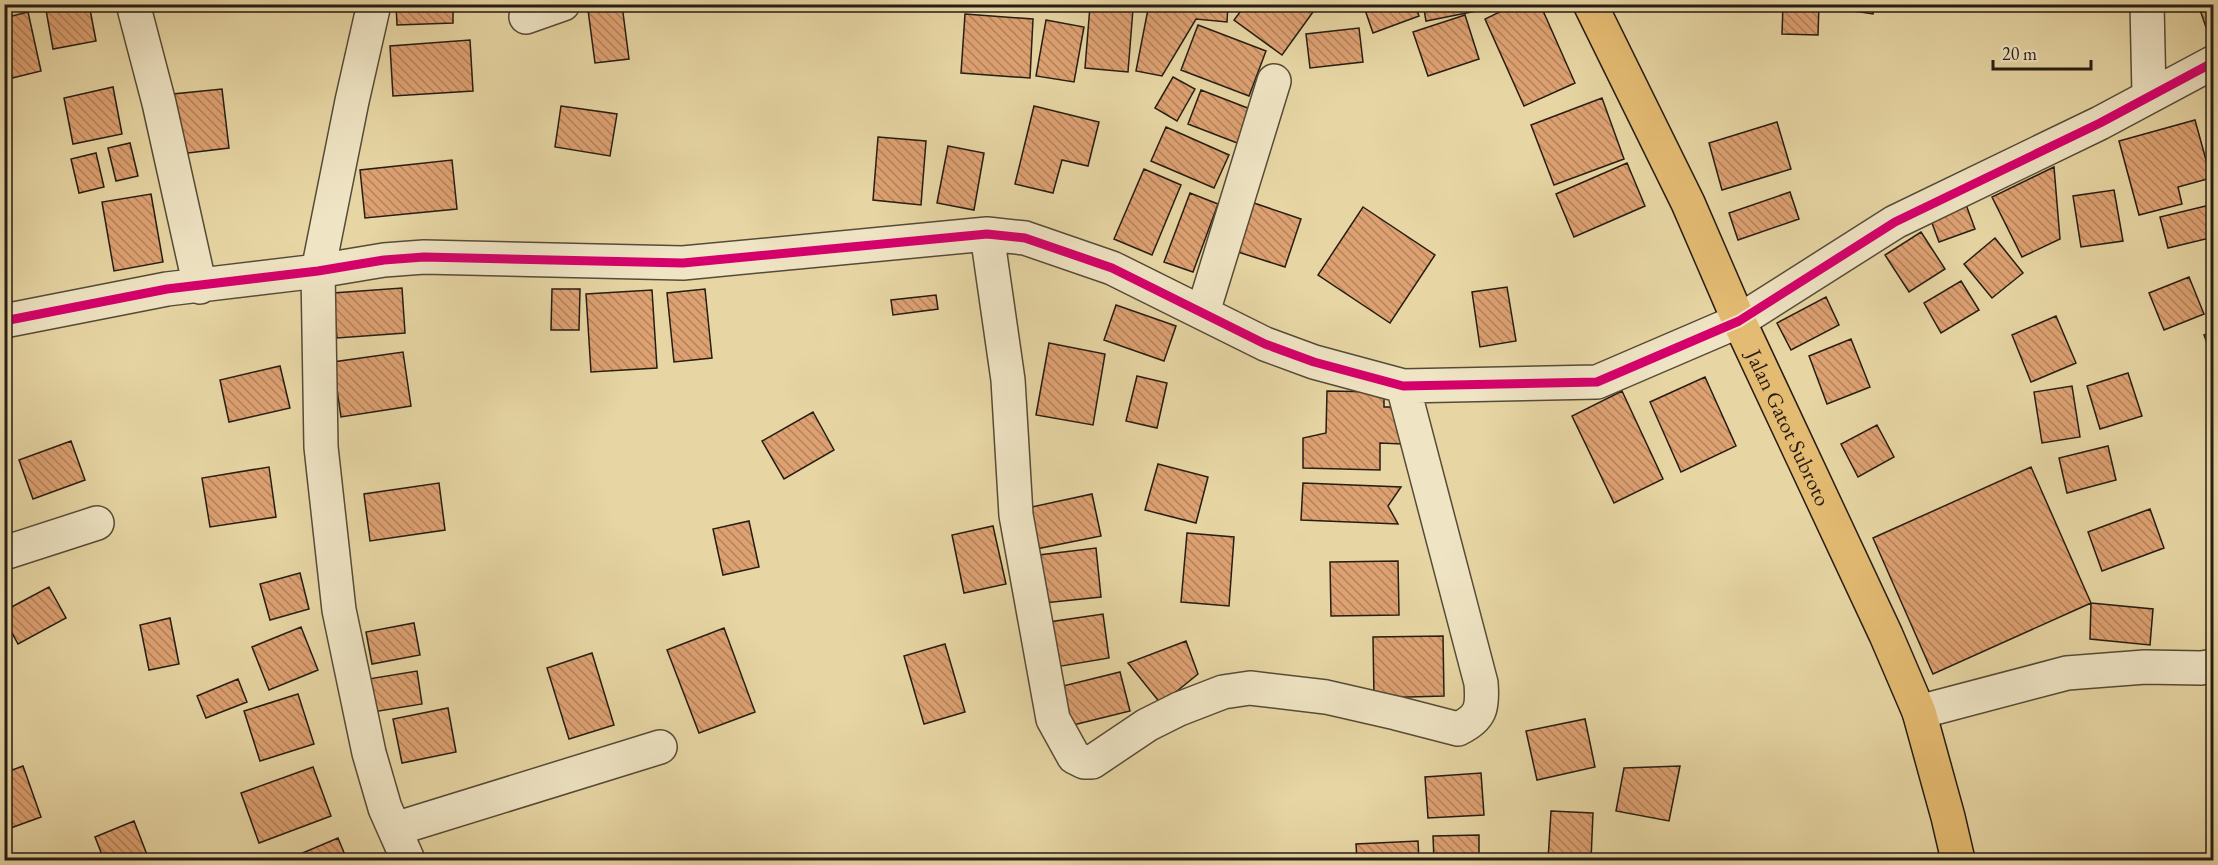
<svg xmlns="http://www.w3.org/2000/svg" width="2218" height="865" font-family="'EB Garamond',serif">
<style>
.building{fill:url(#building-back-hatch);stroke:#261d13;stroke-width:1.5}
.lines{fill:none;stroke-linecap:round;stroke-linejoin:round}
.minor-casing{stroke:#564b37;stroke-width:36}
.major-casing{stroke:#261d13;stroke-width:36}
.minor{stroke:#efe4c4;stroke-width:33}
.major{stroke:#e4bb72;stroke-width:33}
.cycleway-casing{stroke:#efe4c4;stroke-width:13}
.cycleway{stroke:#d6006c;stroke-width:9}
.labels{text-anchor:middle;dominant-baseline:central;stroke-width:6;stroke-linejoin:round;paint-order:stroke}
.street-label{font-size:22px;fill:#261d13;stroke:#efe4c4}
</style>
<defs>
<pattern id="building-back-hatch" width="6" height="6" patternUnits="userSpaceOnUse" patternTransform="scale(1.5)"><rect width="6" height="6" fill="#dea172"/><path d="M-1 5l2 2M0 0l6 6M5-1l2 2" fill="none" stroke="#b4835c"/></pattern>
</defs>
<rect width="100%" height="100%" fill="#e7d6a4"/>
<filter id="stains"><feTurbulence type="fractalNoise" baseFrequency=".00333" numOctaves="4"/><feColorMatrix values="0 0 0 0 .2 0 0 0 0 .09 0 0 0 0 .02 0 0 0 .5 -.17"/></filter>
<radialGradient id="worn" r=".72"><stop offset=".6" stop-color="#630" stop-opacity="0"/><stop offset="1" stop-color="#630" stop-opacity=".3"/></radialGradient>
<!-- building -->
<path class="building" d="M73,4h16l7,37 -43,8 -7,-39z
M396,4h57v19l-56,2z
M1149,4h79l-1,18 -31,-3 -34,57 -26,-5z
M1246,4h71l1,1 -36,50 -48,-35z
M1363,4h52l4,12 -46,17z
M1423,4h53l1,7 -51,10z
M1516,4h24l35,79 -51,23 -39,-87z
M1783,4h36l-1,31 -36,-1z
M1841,4h34l-2,10 -33,-5z
M2198,4h16v27l-6,2z
M622,5l7,54 -34,4 -7,-53z
M1090,6l43,3 -5,63 -43,-4z
M28,12l13,59 -37,9v-62z
M965,14l68,5 -3,59 -69,-5z
M1465,15l14,44 -51,17 -15,-44z
M1046,20l38,7 -10,55 -38,-6z
M1198,25l68,26 -17,45 -68,-26z
M1359,28l4,34 -53,6 -4,-34z
M470,40l3,51 -80,5 -3,-50z
M1173,77l22,12 -18,32 -22,-13z
M113,87l9,47 -49,10 -9,-46z
M222,89l7,59 -49,6 -7,-60z
M1201,90l57,22 -13,34 -57,-22z
M1602,98l22,61 -70,26 -23,-60z
M561,106l56,8 -7,42 -55,-9z
M1034,106l65,16 -11,44 -26,-6 -9,33 -38,-9z
M2195,120l16,58 -33,9 4,17 -43,11 -20,-74z
M1777,122l14,47 -69,21 -13,-47z
M1166,127l63,28 -15,33 -63,-27z
M878,137l48,4 -5,64 -48,-5z
M130,143l8,33 -22,5 -8,-33z
M948,146l36,7 -10,57 -37,-7z
M96,153l8,34 -25,6 -8,-34z
M452,160l5,49 -92,9 -5,-48z
M1627,163l18,43 -71,31 -18,-43z
M2054,167l6,72 -38,18 -30,-60z
M1144,169l37,16 -29,70 -38,-16z
M2114,190l9,51 -42,6 -8,-51z
M1790,192l9,27 -61,21 -9,-27z
M1190,193l28,11 -25,68 -29,-10z
M151,194l12,68 -49,9 -12,-69z
M1965,202l10,27 -36,13 -10,-27z
M1254,203l47,16 -16,48 -47,-15z
M2214,204v33l-46,11 -8,-31z
M1363,207l72,48 -45,68 -72,-48z
M1921,232l24,37 -36,23 -24,-37z
M1995,238l28,35 -31,25 -28,-34z
M2189,277l15,37 -40,16 -15,-37z
M1961,281l18,29 -38,23 -17,-30z
M1507,287l9,54 -36,6 -8,-55z
M402,288l3,45 -68,5 -4,-45z
M552,289h28l-1,41h-28z
M705,289l7,69 -38,4 -7,-69z
M652,290l5,78 -66,4 -5,-78z
M936,295l2,14 -45,6 -2,-15z
M1826,297l13,28 -48,25 -14,-27z
M1116,305l60,21 -12,35 -60,-21z
M2056,316l20,47 -45,19 -19,-47z
M2214,331v27h-1l-9,-23z
M1851,339l19,48 -43,17 -18,-48z
M1049,343l56,11 -12,71 -57,-10z
M403,352l8,54 -70,11 -8,-55z
M280,366l10,42 -61,14 -9,-42z
M2128,373l14,43 -42,13 -13,-43z
M1137,376l30,7 -10,45 -31,-7z
M1705,377l31,69 -55,26 -31,-70z
M2072,386l8,51 -38,6 -8,-51z
M1327,391l57,1v15h19l-1,37 -22,-1v27l-77,-2v-30l23,-5z
M1622,391l41,88 -49,24 -42,-87z
M813,412l21,38 -50,29 -22,-38z
M1877,425l17,32 -36,20 -17,-33z
M71,441l14,39 -52,19 -14,-39z
M2108,446l8,34 -49,13 -8,-35z
M1158,464l50,13 -12,46 -51,-13z
M269,467l7,50 -66,10 -8,-49z
M2031,467l60,136 -158,71 -60,-136z
M439,483l6,47 -75,11 -6,-47z
M1303,483l98,4 -13,19 10,18 -97,-4z
M1092,494l9,42 -65,13 -9,-41z
M2150,509l14,39 -62,23 -14,-39z
M749,521l10,46 -36,8 -10,-46z
M993,526l13,58 -42,9 -12,-58z
M1187,533l47,4 -5,69 -48,-4z
M1096,548l5,49 -57,6 -5,-48z
M1398,561l1,54 -68,1 -1,-54z
M300,573l9,36 -39,11 -10,-36z
M49,587l17,31 -48,26 -14,-26v-7z
M2091,603l62,6 -3,36 -60,-6z
M1103,614l6,44 -53,9 -7,-45z
M170,618l9,46 -30,6 -9,-45z
M414,623l6,32 -48,9 -6,-32z
M301,627l17,43 -49,20 -17,-43z
M724,628l31,84 -56,21 -32,-83z
M1443,636l1,60 -70,2 -1,-61z
M1186,641l12,33 -37,30 -33,-41z
M945,644l20,68 -41,12 -20,-68z
M592,653l22,72 -45,14 -22,-71z
M417,671l5,33 -55,9 -5,-33z
M1120,672l10,39 -61,15 -10,-39z
M238,679l9,23 -41,16 -9,-22z
M298,694l16,50 -54,17 -16,-50z
M448,708l8,44 -54,11 -9,-44z
M1585,719l10,48 -58,13 -11,-49z
M23,766l18,51 -33,12 -4,-9v-47z
M1680,766l-11,55 -53,-10 8,-43z
M313,767l18,49 -72,27 -18,-50z
M1481,773l3,42 -56,3 -3,-41z
M1551,811l42,2 -2,47h-43z
M134,821l15,39h-45l-9,-23z
M1479,835v25h-45l-1,-24z
M338,838l9,22h-61z
M1418,841l1,19h-62l-1,-16z"/>
<g class="lines">
<defs>
<path id="minor" d="M133,4l26,99 41,184
M374,4l-22,97 -34,170 3,176 18,163 30,143 16,55 23,52
M2147,4l2,91
M526,17l37,-13
M987,234l21,146 8,135 37,204 21,38 10,5h8l55,-37 32,-16 44,-17 27,-4 76,9 70,16 62,16c23,-11 25,-21 23,-46l-78,-297
M1203,312l71,-231
M4,321l163,-32 151,-18 66,-11 40,-3 259,6 304,-29 38,4 87,30 153,76 49,18 89,24 194,-4 142,-61 156,-99 205,-99 114,-61
M4,553l93,-30
M1919,712l148,-39 78,-6 56,1 13,-2
M395,829l265,-82"/>
<g id="major">
<path id="s1" d="M1590,4l98,199 51,118 147,314 33,77 29,105 10,43"/>
</g>
</defs>
<!-- minor casing -->
<use href="#minor" class="minor-casing"/>
<!-- major casing -->
<use href="#major" class="major-casing"/>
<!-- minor -->
<use href="#minor" class="minor"/>
<!-- major -->
<use href="#major" class="major"/>
<defs>
<path id="cycleway" d="M4,321l163,-32 151,-18 66,-11 40,-3 259,6 304,-29 38,4 87,30 153,76 49,18 89,24 194,-4 142,-61 156,-99 205,-99 114,-61"/>
</defs>
<!-- cycleway casing -->
<use href="#cycleway" class="cycleway-casing"/>
<!-- cycleway -->
<use href="#cycleway" class="cycleway"/>
</g>
<g class="labels">
<!-- street labels -->
<g class="street-label">
<text stroke="none"><textPath href="#s1" startOffset="468">Jalan Gatot Subroto</textPath></text>
</g>
</g>
<!-- margin -->
<rect width="2218" height="865" fill="none" stroke="#e7d6a4" stroke-width="24"/>
<rect x="6" y="6" width="2206" height="853" fill="none" stroke="#261d13" stroke-width="3"/>
<rect x="12" y="12" width="2194" height="841" fill="none" stroke="#261d13" stroke-width="1.5"/>
<!-- scale -->
<path d="M1993 60v9h98v-9" fill="none" stroke="#261d13" stroke-width="3"/>
<text x="2002" y="60" font-size="18" fill="#261d13" stroke="#efe4c4" stroke-width="4.5" paint-order="stroke">20 m</text>
<rect width="100%" height="100%" filter="url(#stains)"/>
<rect width="100%" height="100%" fill="url(#worn)"/>
</svg>
